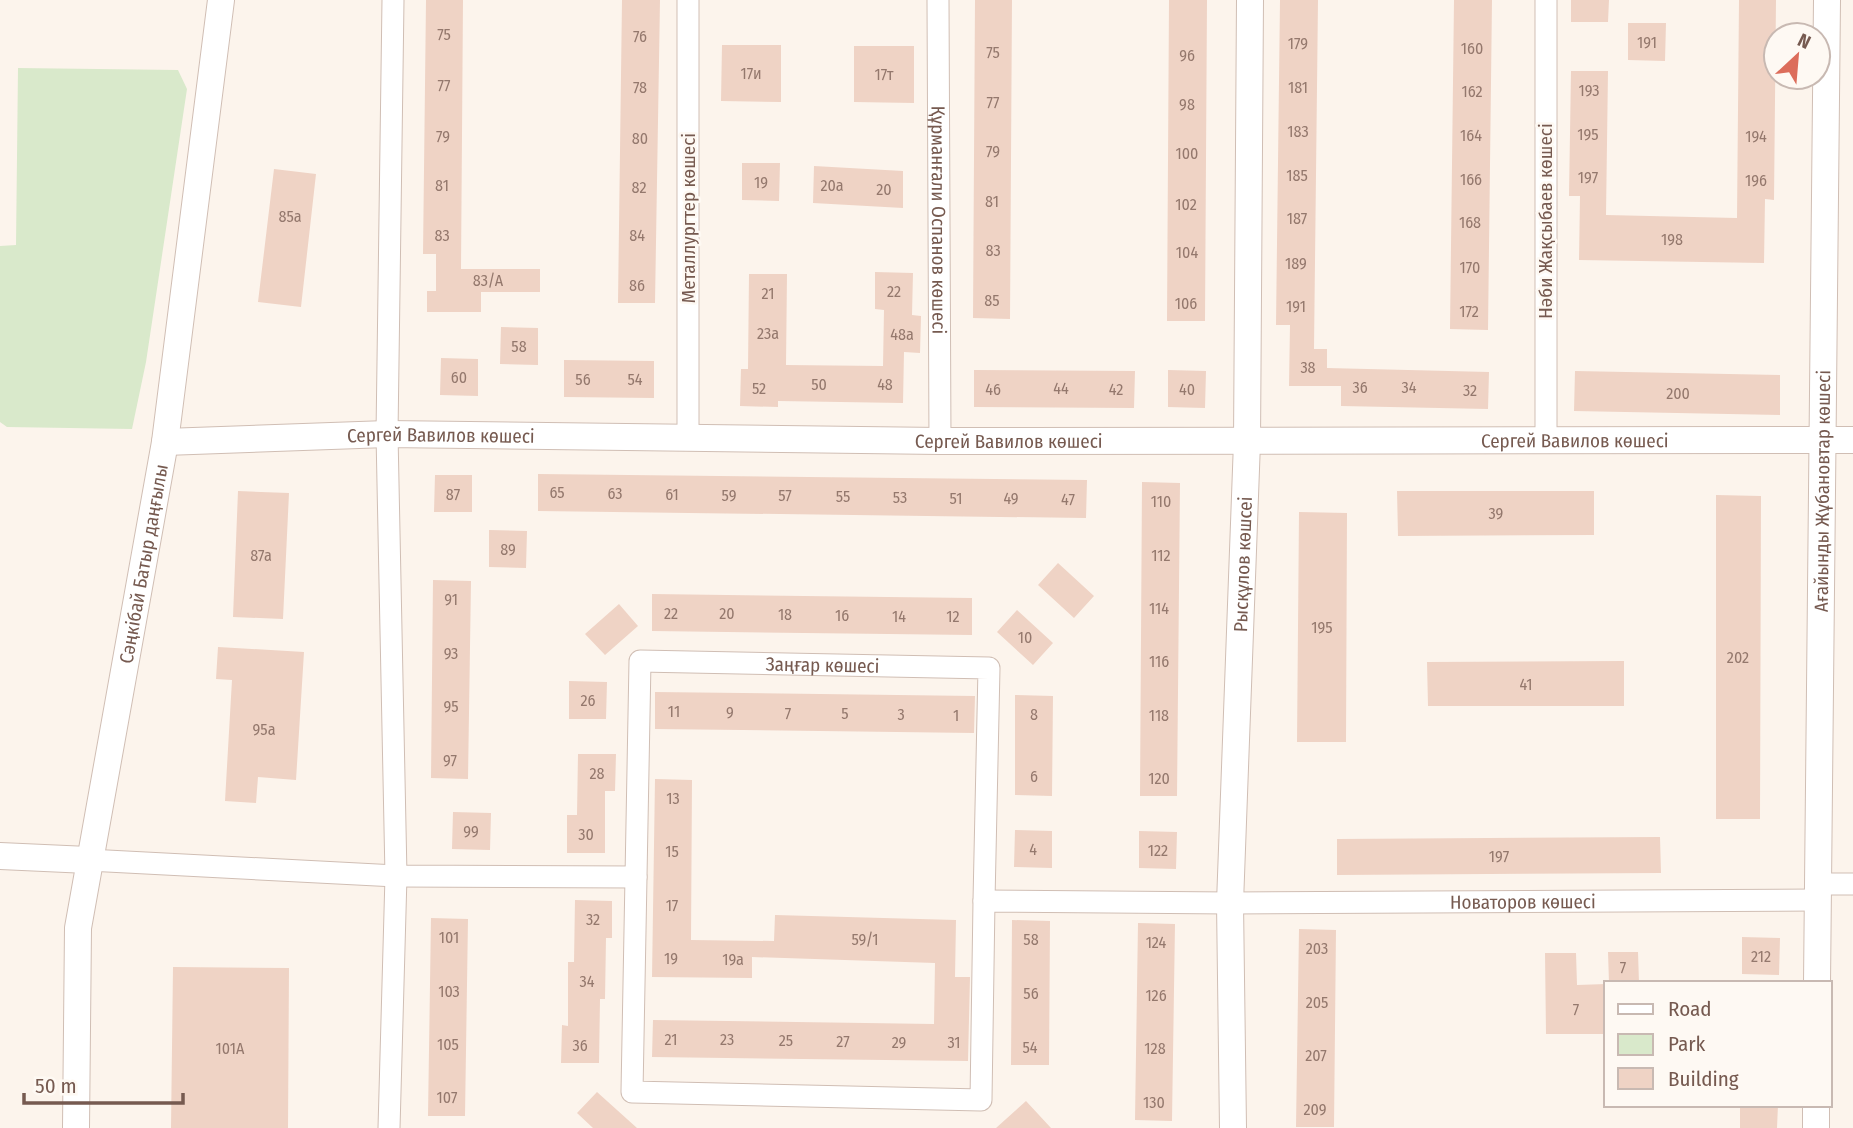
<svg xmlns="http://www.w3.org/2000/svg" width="1853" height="1128" font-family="'Fira Sans Condensed',sans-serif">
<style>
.green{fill:#d9e9cb}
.building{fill:#efd3c5}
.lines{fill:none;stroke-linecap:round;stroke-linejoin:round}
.minor-casing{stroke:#d0beb4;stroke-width:23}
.tertiary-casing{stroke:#d0beb4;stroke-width:28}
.minor{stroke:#fff;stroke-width:21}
.tertiary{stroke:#fff;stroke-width:26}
.labels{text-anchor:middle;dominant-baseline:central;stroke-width:5;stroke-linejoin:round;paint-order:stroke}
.number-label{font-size:16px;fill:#94786d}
.street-label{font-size:19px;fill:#765a50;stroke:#fef9f3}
</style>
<rect width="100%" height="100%" fill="#fcf4ec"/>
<!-- green -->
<path class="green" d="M18,68l160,2 9,19 -41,273 -14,67 -125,-2 -7,-5v-176l16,-1z"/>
<!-- building -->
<path class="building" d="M426,0h37l-2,269h79v23h-59v20h-54v-21h9v-37h-13z
M622,0h38l-5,303h-37z
M975,0h37l-2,319 -37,-1z
M1169,0h38l-2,321h-38z
M1280,0h38l-4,349h13v19l162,4 -1,37 -147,-3v-20h-52l1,-61h-14z
M1454,0h38l-4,330 -38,-1z
M1571,0h38l-1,22h-37z
M1739,0h37l-2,200 -9,-1 -1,64 -185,-3 1,-64h-11l2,-125h37l-2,144 131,3z
M1628,23h38l-1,38 -37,-1z
M722,45h59v57l-60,-1z
M854,46h60v57l-60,-1z
M742,163h38l-1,38 -37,-1z
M814,166l89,5v37l-90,-5z
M274,169l42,5 -15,133 -43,-5z
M875,272l38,1 -1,42 9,1 -1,37 -16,-1 -1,51 -125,-2v6l-38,-1 1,-37h7l1,-95h38l-1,91 97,1 1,-56 -9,-1z
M501,327l37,1v37l-38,-1z
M441,358l37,1v37l-38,-1z
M564,360l90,1v37l-90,-1z
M974,370l161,1 -1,37 -160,-1z
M1168,370l38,1 -1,37 -37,-1z
M1575,371l205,4v40l-206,-4z
M538,474l549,6 -1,38 -548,-7z
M435,475h37v37h-38z
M1142,482l38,1 -3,313h-37z
M238,491l51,2 -6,126 -50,-2z
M1397,491h197v44l-196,1z
M1716,495l45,1 -1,323h-44z
M1299,512l48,1 -1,229h-49z
M489,530l38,1 -1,37 -37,-1z
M1058,563l36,33 -20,22 -36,-33z
M433,580l38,1 -3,198 -37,-1z
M652,594l320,4v37l-320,-4z
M619,604l19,22 -33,29 -20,-21z
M1017,610l36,33 -20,22 -36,-33z
M218,647l86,5 -8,128 -38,-3 -2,26 -31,-2 7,-121 -16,-1z
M1624,661v45h-196l-1,-44z
M569,681l38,1 -1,37h-37z
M655,692l320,4 -1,37 -319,-4z
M1015,695l38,1 -1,100 -37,-1z
M578,754h38l-1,37h-10v62h-38v-38h10z
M655,779l37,1 -1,160 83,1 1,-26 181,5 -1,57h15l-2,84 -316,-4 1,-37 281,4 1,-61 -183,-6v21l-100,-1z
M453,812l38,1 -1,37 -38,-1z
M1015,830l37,1v37l-38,-1z
M1139,831l38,1 -1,37 -37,-1z
M1660,837l1,36 -324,2v-36z
M575,900l37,1v37h-6l-1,61h-5l-1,64h-38l1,-38 6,1v-64h6z
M431,918l37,1 -3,197h-37z
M1012,920l38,1 -1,144h-38z
M1138,923l37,1 -3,197 -37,-1z
M1299,929l37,1 -2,197h-38z
M1742,937l38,1 -1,37 -37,-1z
M1608,952h30l1,31h-30z
M1545,953h31l1,32 29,-1v50h-60z
M173,967l116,1 -1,160h-117z
M597,1092l40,36h-44l-16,-15z
M1026,1101l25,27h-55z
M1740,1105h38l-1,23h-37z"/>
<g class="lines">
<defs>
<g id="minor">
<path d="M688,0v437"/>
<path id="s1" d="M938,0l2,441"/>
<path d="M1546,0v442"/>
<path id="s2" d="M88,860l308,16 240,1 4,-216 349,7 -5,233"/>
<path id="s3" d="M636,877l-4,215 349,8 3,-199 246,2 587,-3"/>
<path d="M1817,884h36"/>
<path d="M389,1128l7,-252 -9,-442 6,-434"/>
</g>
<g id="tertiary">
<path id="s4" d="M165,442l222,-8 553,7 913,-1"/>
<path d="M0,856l88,4"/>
<path id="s5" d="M1817,983l10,-983"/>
<path id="s6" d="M76,1128l2,-200 87,-486 56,-442"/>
<path id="s7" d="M1233,1128l-3,-225 17,-461 3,-442"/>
<path d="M1816,1128v-23"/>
</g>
</defs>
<!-- minor casing -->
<use href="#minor" class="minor-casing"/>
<!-- tertiary casing -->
<use href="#tertiary" class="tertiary-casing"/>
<!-- minor -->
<use href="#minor" class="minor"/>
<!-- tertiary -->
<use href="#tertiary" class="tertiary"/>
</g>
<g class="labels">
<!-- number labels -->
<g class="number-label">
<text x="444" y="34">75</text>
<text x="640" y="36">76</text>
<text x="1647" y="42">191</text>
<text x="1298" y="43">179</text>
<text x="1472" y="48">160</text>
<text x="993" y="52">75</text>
<text x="1187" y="55">96</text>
<text x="751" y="73">17и</text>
<text x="884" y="74">17т</text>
<text x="444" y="85">77</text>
<text x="640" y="87">78</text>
<text x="1298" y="87">181</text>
<text x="1589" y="90">193</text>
<text x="1472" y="91">162</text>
<text x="993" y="102">77</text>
<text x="1187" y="104">98</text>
<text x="1298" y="131">183</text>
<text x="1588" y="134">195</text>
<text x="1471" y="135">164</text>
<text x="443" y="136">79</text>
<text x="1756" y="136">194</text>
<text x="640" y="138">80</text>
<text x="993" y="151">79</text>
<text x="1187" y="153">100</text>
<text x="1297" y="175">185</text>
<text x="1588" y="177">197</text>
<text x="1471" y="179">166</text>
<text x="1756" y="180">196</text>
<text x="761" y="182">19</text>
<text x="442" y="185">81</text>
<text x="832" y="185">20а</text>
<text x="639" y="187">82</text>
<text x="884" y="189">20</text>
<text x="992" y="201">81</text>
<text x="1186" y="204">102</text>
<text x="290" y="216">85а</text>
<text x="1297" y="218">187</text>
<text x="1470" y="222">168</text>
<text x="442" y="235">83</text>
<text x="637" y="235">84</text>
<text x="1672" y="239">198</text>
<text x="993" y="250">83</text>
<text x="1187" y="252">104</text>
<text x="1296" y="263">189</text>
<text x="1470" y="267">170</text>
<text x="488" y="280">83/А</text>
<text x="637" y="285">86</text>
<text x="894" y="291">22</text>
<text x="768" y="293">21</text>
<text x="992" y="300">85</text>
<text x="1186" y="303">106</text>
<text x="1296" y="306">191</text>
<text x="1469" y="311">172</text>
<text x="768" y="333">23а</text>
<text x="902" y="334">48а</text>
<text x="519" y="346">58</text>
<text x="1308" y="367">38</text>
<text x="459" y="377">60</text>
<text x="583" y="379">56</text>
<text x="635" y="379">54</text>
<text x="819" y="384">50</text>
<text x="885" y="384">48</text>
<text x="1360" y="387">36</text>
<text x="1409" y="387">34</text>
<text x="759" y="388">52</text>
<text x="1061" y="388">44</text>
<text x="993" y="389">46</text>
<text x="1116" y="389">42</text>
<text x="1187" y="389">40</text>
<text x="1470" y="390">32</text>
<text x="1678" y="393">200</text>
<text x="557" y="492">65</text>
<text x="615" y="493">63</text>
<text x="453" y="494">87</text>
<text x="672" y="494">61</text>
<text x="729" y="495">59</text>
<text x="785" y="495">57</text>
<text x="843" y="496">55</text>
<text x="900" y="497">53</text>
<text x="956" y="498">51</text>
<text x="1011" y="498">49</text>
<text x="1068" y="499">47</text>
<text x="1161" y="501">110</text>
<text x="1496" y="513">39</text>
<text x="508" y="549">89</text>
<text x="261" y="555">87а</text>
<text x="1161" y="555">112</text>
<text x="451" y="599">91</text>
<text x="1159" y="608">114</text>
<text x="671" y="613">22</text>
<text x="727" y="613">20</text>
<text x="785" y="614">18</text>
<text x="842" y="615">16</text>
<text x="899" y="616">14</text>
<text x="953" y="616">12</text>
<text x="1322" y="627">195</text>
<text x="1025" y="637">10</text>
<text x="451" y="653">93</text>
<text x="1738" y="657">202</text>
<text x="1159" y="661">116</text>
<text x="1526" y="684">41</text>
<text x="588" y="700">26</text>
<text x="451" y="706">95</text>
<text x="674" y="711">11</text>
<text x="730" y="712">9</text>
<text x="788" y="713">7</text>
<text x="845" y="713">5</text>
<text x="901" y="714">3</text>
<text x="1034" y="714">8</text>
<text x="956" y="715">1</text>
<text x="1159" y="715">118</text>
<text x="264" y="729">95а</text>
<text x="450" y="760">97</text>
<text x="597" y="773">28</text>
<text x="1034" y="776">6</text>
<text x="1159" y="778">120</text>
<text x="673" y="798">13</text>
<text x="471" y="831">99</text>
<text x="586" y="834">30</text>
<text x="1033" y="849">4</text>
<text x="1158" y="850">122</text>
<text x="672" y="851">15</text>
<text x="1499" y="856">197</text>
<text x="672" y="905">17</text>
<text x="593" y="919">32</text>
<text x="449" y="937">101</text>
<text x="865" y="939">59/1</text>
<text x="1031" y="939">58</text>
<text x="1156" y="942">124</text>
<text x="1317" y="948">203</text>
<text x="1761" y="956">212</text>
<text x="671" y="958">19</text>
<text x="733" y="959">19а</text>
<text x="1623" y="967">7</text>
<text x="587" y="981">34</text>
<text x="449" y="991">103</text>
<text x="1031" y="993">56</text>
<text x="1156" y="995">126</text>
<text x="1317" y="1002">205</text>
<text x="1576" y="1009">7</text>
<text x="671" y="1039">21</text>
<text x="727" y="1039">23</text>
<text x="786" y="1040">25</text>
<text x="843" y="1041">27</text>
<text x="899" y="1042">29</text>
<text x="954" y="1042">31</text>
<text x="448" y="1044">105</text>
<text x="580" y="1045">36</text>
<text x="1030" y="1047">54</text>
<text x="230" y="1048">101А</text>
<text x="1155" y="1048">128</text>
<text x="1316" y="1055">207</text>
<text x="447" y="1097">107</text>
<text x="1154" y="1102">130</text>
<text x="1315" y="1109">209</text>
</g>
<!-- street labels -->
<g class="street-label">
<text transform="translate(688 218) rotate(-90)">Металлургтер көшесі</text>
<text stroke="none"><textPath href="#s1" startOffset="220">Құрманғали Оспанов көшесі</textPath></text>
<text transform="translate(1545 221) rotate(-90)">Нәби Жақсыбаев көшесі</text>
<text stroke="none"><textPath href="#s4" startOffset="276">Сергей Вавилов көшесі</textPath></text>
<text stroke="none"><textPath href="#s4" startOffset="1410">Сергей Вавилов көшесі</textPath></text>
<text stroke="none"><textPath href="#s4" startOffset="844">Сергей Вавилов көшесі</textPath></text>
<text stroke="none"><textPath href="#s5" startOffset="492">Ағайынды Жұбановтар көшесі</textPath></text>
<text stroke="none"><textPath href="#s6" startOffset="570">Сәңкібай Батыр даңғылы</textPath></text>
<text stroke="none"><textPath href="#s7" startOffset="564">Рысқұлов көшсеі</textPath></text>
<text stroke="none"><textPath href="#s2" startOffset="947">Заңғар көшесі</textPath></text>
<text stroke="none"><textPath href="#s3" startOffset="1302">Новаторов көшесі</textPath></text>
</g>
</g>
<!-- legend -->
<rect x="1604" y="981" width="228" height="126" fill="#fef9f3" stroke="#c8b9b2" stroke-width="2"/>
<rect x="1618" y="1004" width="35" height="10" fill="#ffffff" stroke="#c8b9b2" stroke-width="2"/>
<text x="1668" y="1016" font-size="21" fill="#765a50">Road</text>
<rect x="1618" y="1034" width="35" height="21" fill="#d9e9cb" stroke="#c8b9b2" stroke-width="2"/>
<text x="1668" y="1051" font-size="21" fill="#765a50">Park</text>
<rect x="1618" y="1068" width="35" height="21" fill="#efd3c5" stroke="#c8b9b2" stroke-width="2"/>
<text x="1668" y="1086" font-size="21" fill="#765a50">Building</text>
<!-- north arrow -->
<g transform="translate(1797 56) rotate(26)"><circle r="33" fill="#fef9f3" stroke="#c8b9b2" stroke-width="2"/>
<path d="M0-5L12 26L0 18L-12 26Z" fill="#dc6d5b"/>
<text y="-10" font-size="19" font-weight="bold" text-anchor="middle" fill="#765a50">N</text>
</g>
<!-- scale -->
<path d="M24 1093v10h159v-10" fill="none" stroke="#765a50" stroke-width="3.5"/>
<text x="35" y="1093" font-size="21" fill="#765a50" stroke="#fef9f3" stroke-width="5" paint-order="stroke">50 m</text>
</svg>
